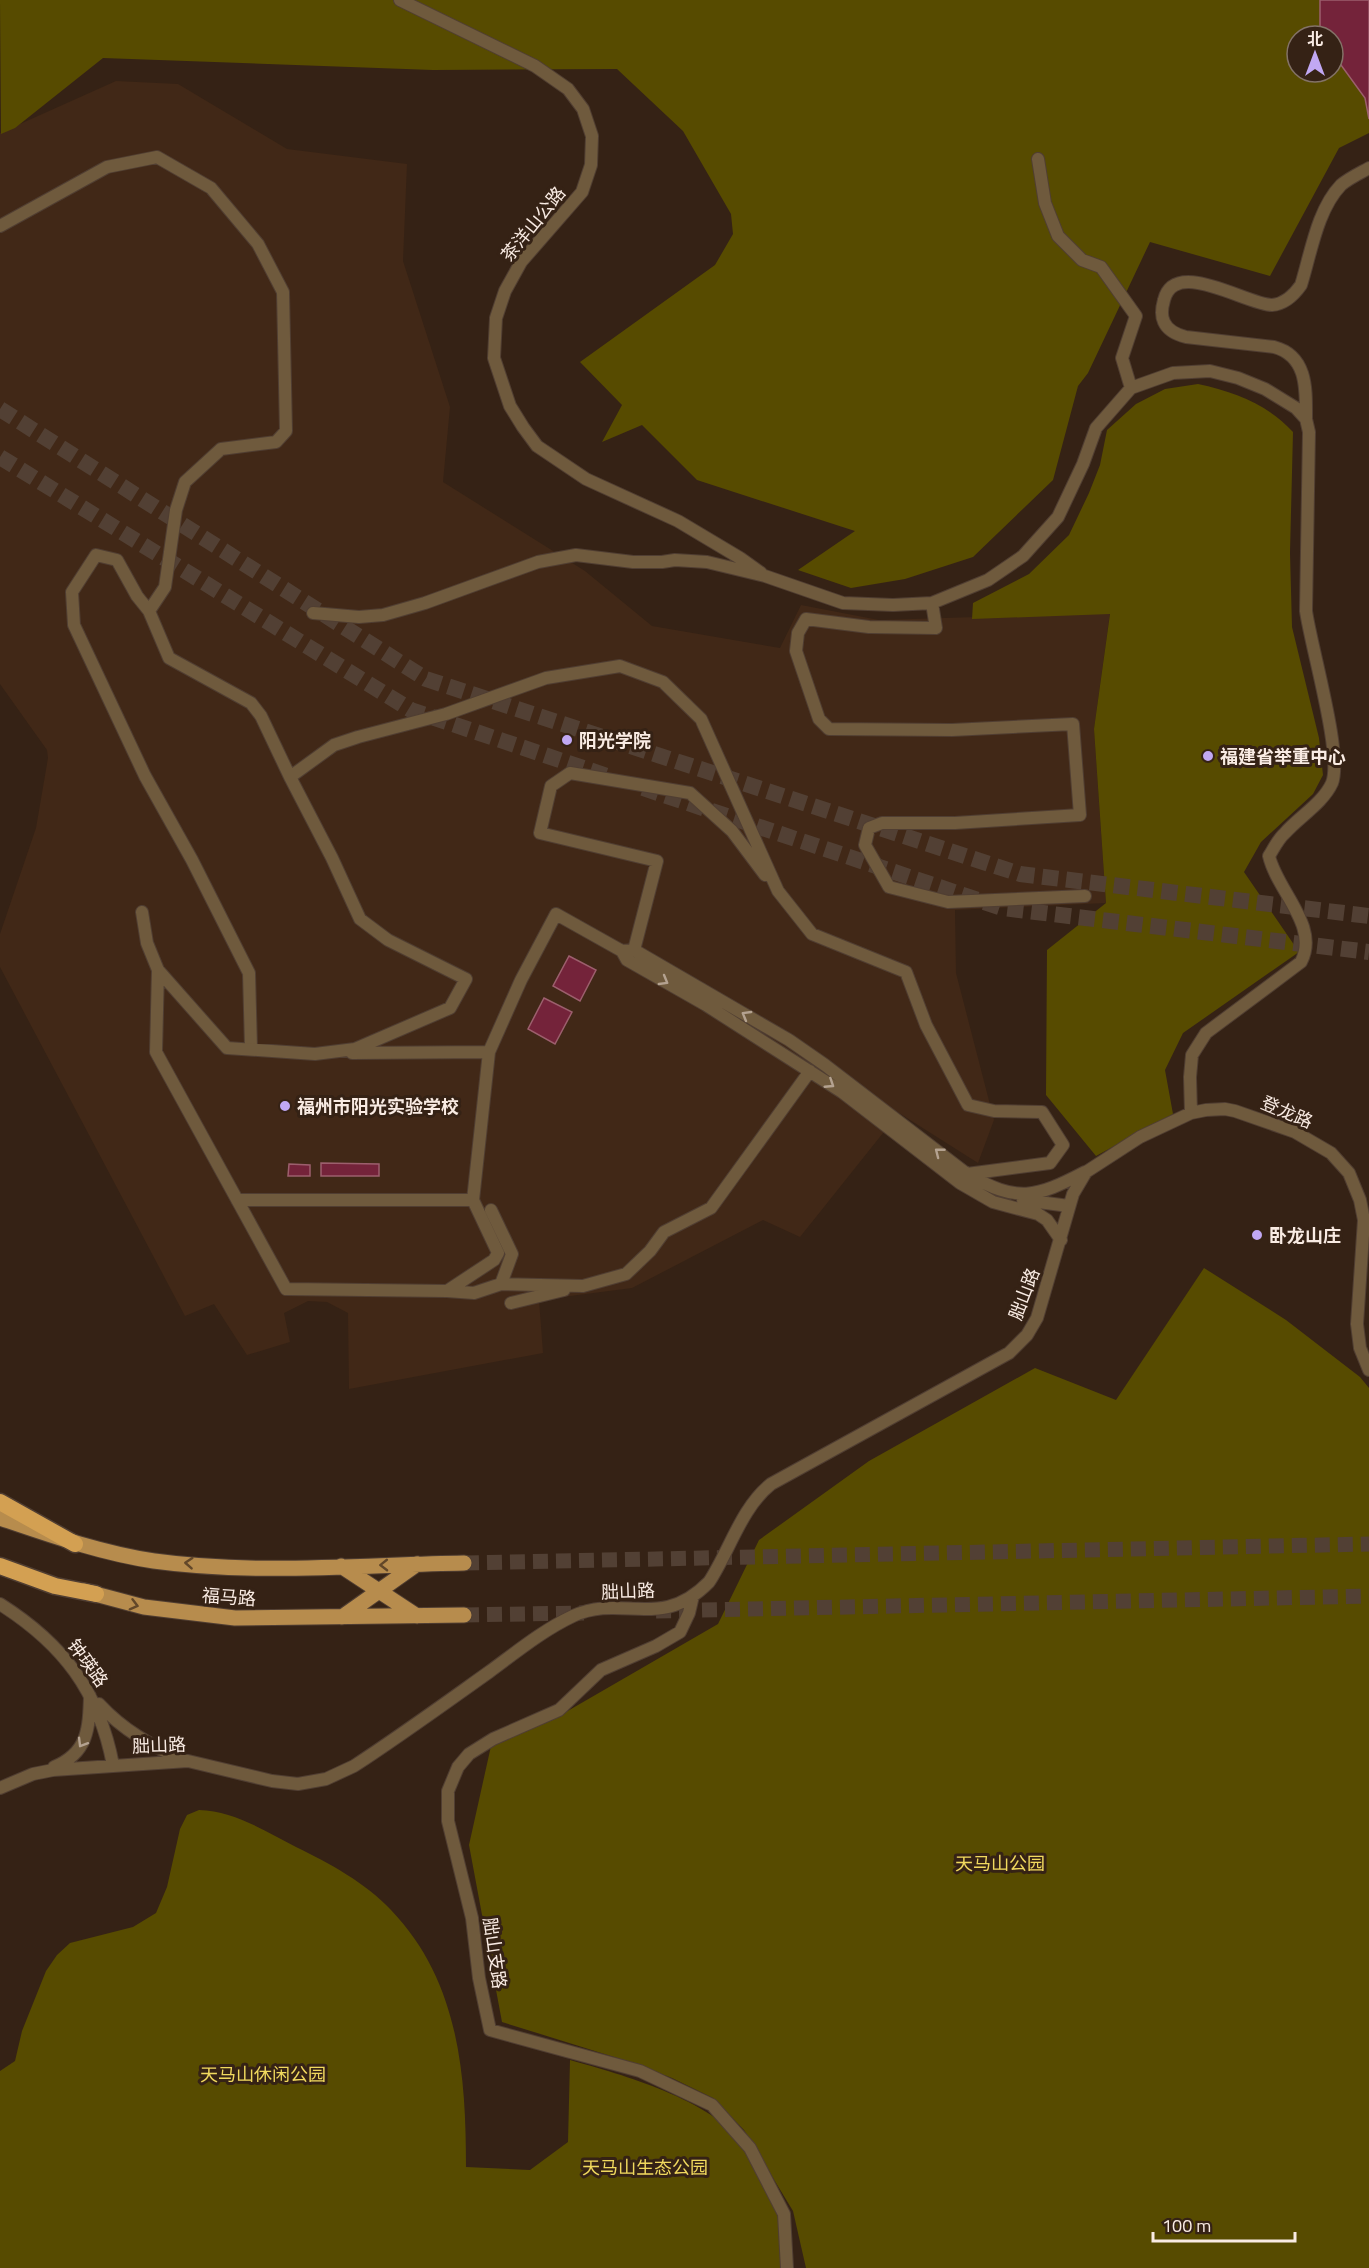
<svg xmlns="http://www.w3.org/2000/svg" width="1369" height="2268" font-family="'Titillium Web','Noto Sans SC',sans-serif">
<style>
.built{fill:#412817}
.green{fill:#574b00;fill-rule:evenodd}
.water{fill:#74233a;stroke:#9c5f6d;stroke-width:1.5}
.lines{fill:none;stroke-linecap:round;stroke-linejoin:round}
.major-tunnel{stroke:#524034;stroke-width:15;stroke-dasharray:15 8;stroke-linecap:butt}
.highway-tunnel{stroke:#524034;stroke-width:16;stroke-dasharray:16 8;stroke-linecap:butt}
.minor-casing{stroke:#503e32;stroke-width:14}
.major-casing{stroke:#503e32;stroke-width:17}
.highway-casing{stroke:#503e32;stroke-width:19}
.minor{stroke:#6f5a3d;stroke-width:12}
.major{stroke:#b78c4d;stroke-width:15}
.highway{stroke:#d3a052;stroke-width:16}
.oneway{stroke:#b4a290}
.oneway2{stroke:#624729}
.poi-dot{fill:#c1a8f3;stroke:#352215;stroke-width:2}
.labels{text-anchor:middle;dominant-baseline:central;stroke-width:6;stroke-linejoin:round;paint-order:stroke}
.street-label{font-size:18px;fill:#f9ebe3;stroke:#352215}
.poi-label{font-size:18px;font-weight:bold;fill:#f9ebe3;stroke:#352215;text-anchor:start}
.park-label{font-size:18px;fill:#f1d95e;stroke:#352215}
</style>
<rect width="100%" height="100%" fill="#352215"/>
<!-- built -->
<path class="built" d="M116,81l62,3 109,65 120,15 -4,97 47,146 -7,75 142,89 67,55 128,22 21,-43 78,15 231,-7 -16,116 12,174 -151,7 1,63 38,147 -16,43 -79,-50 -99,124 -37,-17 -131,68 -93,12 4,53 -194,36 -1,-76 -21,-11 -19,-1 -24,12 6,29 -43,13 -33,-51 -29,12 -185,-349v-33l36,-106 12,-70 -1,-8 -47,-66v-551z"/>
<!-- green -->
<path class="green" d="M0,0h1369v133l-30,15 -69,128 -120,-34 -62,131 -10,13 -25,94 -80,77 -68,22 -54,9 -53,-18 57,-39 -158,-51 -55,-55 -40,17 20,-37 -42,-43 135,-97 18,-31 -2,-20 -48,-83 -66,-62 -184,1 -330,-12 -88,70 -14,6zM1297,36h36v36h-36z
M1198,384c37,8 69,20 95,48l-3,121 2,74 27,111 4,37 -10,19 -52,48 -17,30 55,80 -116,81 -18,37 8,44 -77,42 -50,-61 1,-145 59,-47 -12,-174 16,-115 -138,5 1,-16 56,-29 40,-39 20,-42 11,-28 7,-35 29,-26 29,-15z
M1204,1268l82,52 74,57 9,11v880h-563l-13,-57 -49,-81 -31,-32 -41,-20 -42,-16 -128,-40 -33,-177 22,-99 68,-30 159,-92 41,-84 110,-79 166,-93 81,32z
M199,1810c35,1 66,21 97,37 33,16 70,36 95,63 68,71 75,164 75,257l64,3 38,-28 2,-82c53,15 141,39 175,86 12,17 19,39 29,58 10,20 25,41 16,64h-790v-197l15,-10 7,-30 24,-60 11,-16 13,-12 63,-16 23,-14 11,-26 13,-58 7,-14z"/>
<!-- water -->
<path class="water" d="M1320,0h49v119l-4,-21 -32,-44v-18h-11l-2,-3z
M569,956l27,14 -16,31 -27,-15z
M544,998l28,14 -17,32 -27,-15z
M321,1163l58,1v12h-58z
M289,1164l21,1v11h-22z"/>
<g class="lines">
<!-- major-tunnel -->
<path class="major-tunnel" d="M464,1563l905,-19
M656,1611l713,-15
M464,1615l120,-2"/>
<!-- highway-tunnel -->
<path class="highway-tunnel" d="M0,409l426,270 594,195 349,42
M0,457l411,253 202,68
M643,788l359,120 367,44"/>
<defs>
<path id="minor" d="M400,0l135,66 33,23 15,20 9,27 -1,29 -9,27 -61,70 -16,29 -9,27 -2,40 16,48 13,21 14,19 49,33 92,42 62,37 21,15
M1038,159l7,44 13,33 24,24 19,7 35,49 -14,42 9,30
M0,226l107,-59 50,-10 54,31 47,56 25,48 3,139 -10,11 -55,7 -36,33 -9,28 -11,77 -16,24
M1306,419c0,-29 2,-63 -32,-72l-88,-10c-8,-2 -18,-6 -22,-15 -3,-6 -2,-15 0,-22 11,-43 83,5 108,5 13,-1 22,-10 29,-20 10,-32 16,-75 40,-100 8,-7 19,-12 28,-17
M932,603l4,25 -67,-1 -63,-8 -8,14 -2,18 23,68 10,10 123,1 121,-6 7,91 -125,8h-73l-13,5 -4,17 24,42 59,15 137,-6
M313,613l46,4 24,-2 42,-12 113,-41 38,-7 57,7h29l13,-2 32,2 58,14 78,27 50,2 39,-2 56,-23 35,-24 35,-39 25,-53 13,-36 35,-40 42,-15 37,-2 28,7 27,11 31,19 10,11 3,13 -3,179c5,36 37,144 26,172 -9,20 -33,34 -47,50 -7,6 -11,15 -16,23 8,35 51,70 32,106l-95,71 -14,22 -2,22 1,36
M142,912l5,31 11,27 69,78 88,6 40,-5 95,-41 16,-29 -78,-39 -28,-21 -28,-61 -42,-81 44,-32 24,-8 88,-23 100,-36 74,-12 43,16 38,37 77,172 34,43 94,38 20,53 42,80 26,6 48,1 21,33 -13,18 -83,11 -7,9
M634,950l23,-89 -117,-28 11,-47 19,-13 120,20 42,38 33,44
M158,970l-2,82 130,237 161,2 47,-31 4,-7 -25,-53 16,-148 32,-72 35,-66 66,37
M251,1048l-2,-75 -57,-113 -47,-84 -71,-151 -2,-33 24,-37 21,5 20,36 12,15 20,47 82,45 10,13 29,61
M352,1053l137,-1
M237,1200h236
M1023,1200l46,6
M1061,1240l-14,-20 -9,-6 -45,-12 -33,-19 -118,-91 -136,-87 -79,-45 -5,-9 12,-1 155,90 36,25 142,109c51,29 68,24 118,-2
M501,1284l82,2 43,-12 24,-23 14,-19 47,-24 99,-137
M447,1291l27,2 27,-9 11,-30 -21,-44
M511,1303l53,-13
M693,1596l-4,17 -9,19 -24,14 -55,24 -42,40 -66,29 -24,15 -11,13 -10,24v30l24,97 7,60 11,52 150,41 72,34 38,43 34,66 3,54
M0,1604c63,40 99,87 113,161
M99,1704c24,26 52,42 85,56
M54,1767c34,-14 35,-38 36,-71
M0,1788l33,-14 20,-4 135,-9 84,20 26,3 28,-5 28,-13c46,-30 90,-62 135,-94 26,-19 54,-42 84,-56 50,-23 87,16 136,-34 21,-32 32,-74 62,-98l238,-131 18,-18 10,-17 36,-124 13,-22 54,-35 51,-24 15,-3 19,-1 10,2 60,21 36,21 18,20 11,27 4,20 -7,104 3,24 9,22"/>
<path id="major" d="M0,1518c50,17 101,35 154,43 101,14 207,4 310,2
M341,1566l76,50
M84,1591l60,16 91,11 229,-3
M342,1617l75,-53"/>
<path id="highway" d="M0,1502l75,42
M0,1566l55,20 41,8"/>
</defs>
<!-- minor casing -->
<use href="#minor" class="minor-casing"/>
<!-- major casing -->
<use href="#major" class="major-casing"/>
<!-- highway casing -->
<use href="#highway" class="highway-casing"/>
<!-- minor -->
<use href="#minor" class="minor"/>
<!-- major -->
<use href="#major" class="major"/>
<!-- highway -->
<use href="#highway" class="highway"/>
</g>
<!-- one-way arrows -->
<defs><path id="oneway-chevron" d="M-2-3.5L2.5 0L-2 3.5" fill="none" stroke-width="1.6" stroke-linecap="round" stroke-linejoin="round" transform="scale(1.5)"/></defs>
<g class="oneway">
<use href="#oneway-chevron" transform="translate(664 981) rotate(30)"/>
<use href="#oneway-chevron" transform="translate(746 1015) rotate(-150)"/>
<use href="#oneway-chevron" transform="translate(830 1084) rotate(33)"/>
<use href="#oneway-chevron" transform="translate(939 1152) rotate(-142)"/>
<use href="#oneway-chevron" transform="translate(82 1743) rotate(121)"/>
</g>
<g class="oneway2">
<use href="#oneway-chevron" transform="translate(189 1563) rotate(-176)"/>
<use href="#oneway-chevron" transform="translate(384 1565) rotate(179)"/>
<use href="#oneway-chevron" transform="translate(134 1605) rotate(15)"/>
</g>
<!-- markers -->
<g class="poi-dot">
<circle cx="567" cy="740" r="6"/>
<circle cx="1208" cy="756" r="6"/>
<circle cx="285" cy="1106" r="6"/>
<circle cx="1257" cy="1235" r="6"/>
</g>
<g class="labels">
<!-- street labels -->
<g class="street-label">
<text transform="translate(533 224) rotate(-51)">茶洋山公路</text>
<text transform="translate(1287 1112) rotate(23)">登龙路</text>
<text transform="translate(1024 1294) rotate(-69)">胐山路</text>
<text transform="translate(628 1591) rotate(-2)">胐山路</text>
<text transform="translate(229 1597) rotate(4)">福马路</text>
<text transform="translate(88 1663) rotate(54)">钟瑛路</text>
<text transform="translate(159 1745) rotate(-2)">胐山路</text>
<text transform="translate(495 1953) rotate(82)">胐山支路</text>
</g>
<!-- poi labels -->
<g class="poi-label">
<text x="579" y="740">阳光学院</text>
<text x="1220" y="756">福建省举重中心</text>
<text x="297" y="1106">福州市阳光实验学校</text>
<text x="1269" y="1235">卧龙山庄</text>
</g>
<!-- park labels -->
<g class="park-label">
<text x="1000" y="1863">天马山公园</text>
<text x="263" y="2074">天马山休闲公园</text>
<text x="645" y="2167">天马山生态公园</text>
</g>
</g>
<!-- north arrow -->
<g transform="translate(1315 54)"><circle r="28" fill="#352215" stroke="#837267" stroke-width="1.5"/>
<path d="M0-4.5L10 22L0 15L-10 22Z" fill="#c1a8f3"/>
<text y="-9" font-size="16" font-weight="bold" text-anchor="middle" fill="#f9ebe3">北</text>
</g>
<!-- scale -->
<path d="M1153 2232v9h142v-9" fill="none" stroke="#f9ebe3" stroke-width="3"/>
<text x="1162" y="2232" font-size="18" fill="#f9ebe3" stroke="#352215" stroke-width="4.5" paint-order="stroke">100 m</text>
</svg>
